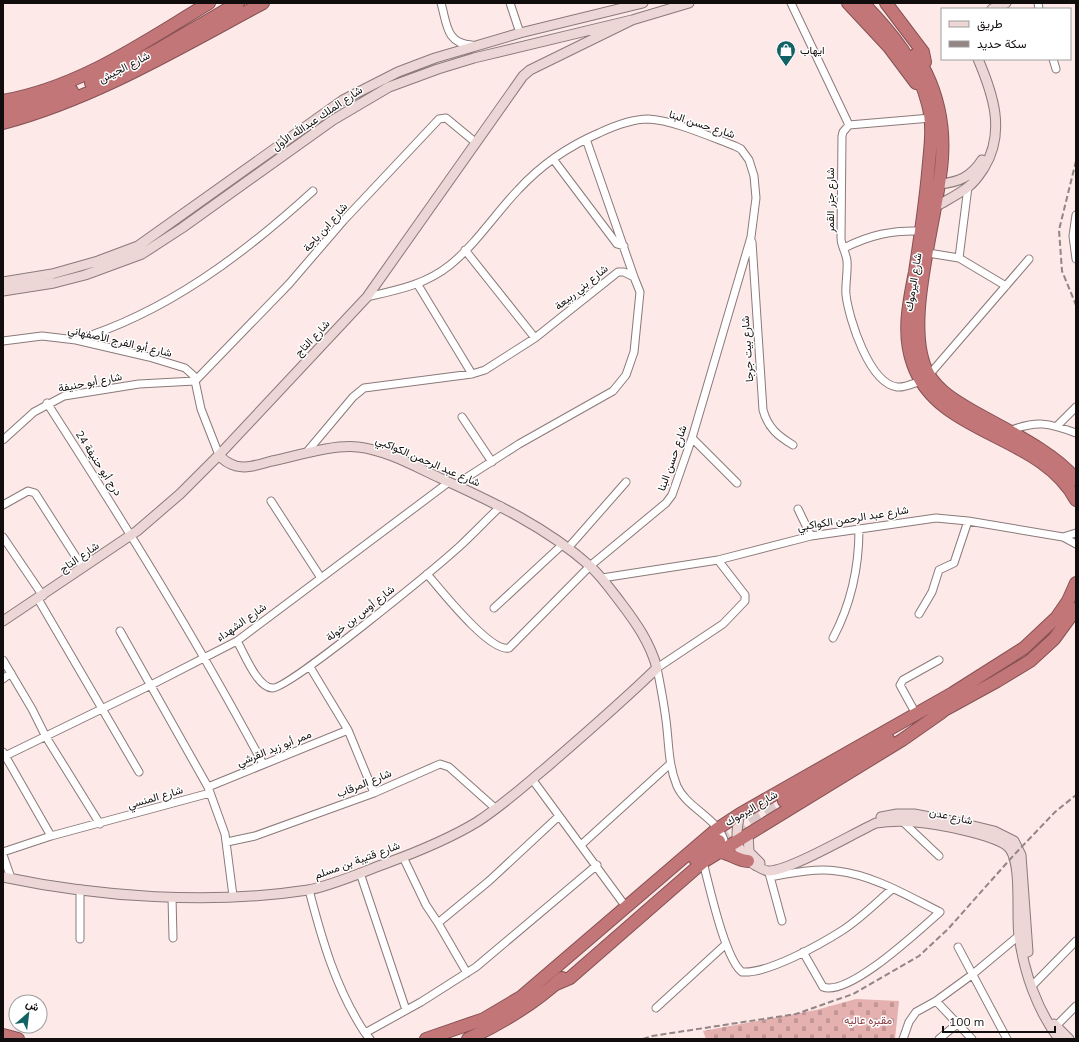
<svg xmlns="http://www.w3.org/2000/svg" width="1079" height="1042" font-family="Mulish,Vazirmatn,sans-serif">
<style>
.cemetery{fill:url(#cemetery-stones)}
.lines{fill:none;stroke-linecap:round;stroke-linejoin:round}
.highway-tunnel{stroke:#d9c8c7;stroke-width:12;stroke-dasharray:12 6;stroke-linecap:butt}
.street-casing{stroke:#8b7a7a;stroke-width:9}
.secondary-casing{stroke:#8b7a7a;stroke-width:11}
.highway-casing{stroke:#855153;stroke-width:14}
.street{stroke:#fff;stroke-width:7}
.secondary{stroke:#edd6d6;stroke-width:9}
.highway{stroke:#c37678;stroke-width:12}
.rail{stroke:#928584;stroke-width:2;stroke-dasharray:6 3;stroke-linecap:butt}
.labels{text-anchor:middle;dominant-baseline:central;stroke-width:3;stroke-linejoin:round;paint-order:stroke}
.poi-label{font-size:11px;fill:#120d0d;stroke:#fff;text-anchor:start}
.street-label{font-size:11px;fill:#120d0d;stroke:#fff}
.park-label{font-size:11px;fill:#893b40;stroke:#fff}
</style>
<defs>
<pattern id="cemetery-stones" width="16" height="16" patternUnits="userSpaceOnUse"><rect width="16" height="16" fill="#e5b0b0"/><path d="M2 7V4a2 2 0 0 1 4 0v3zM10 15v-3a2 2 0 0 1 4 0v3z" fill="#c39696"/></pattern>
</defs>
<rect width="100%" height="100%" fill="#fce9e8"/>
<!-- cemetery -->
<path class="cemetery" d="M856,999l43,2 -4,38h-189l-3,-8 113,-21z"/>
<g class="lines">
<!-- highway-tunnel -->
<path class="highway-tunnel" d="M719,841l65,-40"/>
<defs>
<path id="street" d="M441,3c6,21 5,41 31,42
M510,3l10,30
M791,3l58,122
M1038,3l1,6
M1053,59l3,10
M586,139l48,138
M553,159l64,85 7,2
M1076,215l-3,21 3,23
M752,242l11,168c5,18 15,26 30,35
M844,248c26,-13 48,-18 77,-17
M465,250l70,88
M928,253l31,5 47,28
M959,258l9,-71
M418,285l54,89
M367,297c30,-7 58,-12 83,-32 26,-21 45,-51 68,-75 22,-24 51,-44 81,-57 15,-7 32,-14 49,-14 25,1 63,18 87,27l6,3 8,11 5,16 2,22 -5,39 -59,201 -20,57 -6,8 -76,63 -81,82c-19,5 -69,-59 -82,-74
M76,340c90,-27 168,-86 237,-149
M3,341l39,-5 34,4 73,17 36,11 9,8 7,33 18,46
M929,375l100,-116
M195,381l94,-97 55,-64 95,-101 7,-1 29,24
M921,381c-7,2 -16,7 -24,6 -28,-4 -48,-68 -51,-92 -1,-11 2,-23 1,-34 -1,-9 -6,-15 -6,-23l1,-102 1,-4 6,-7 82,-7
M47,403c76,118 150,237 216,361
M462,417l30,45
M1057,426l19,-19
M1009,431c28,-11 40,-8 67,2
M692,438l45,45
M3,440l31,-28 30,-16 75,-12 56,-3
M306,453l47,-56 11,-9 108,-14 13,-4 50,-32 83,-66h6l10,5 6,15 -6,60 -8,23 -13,16 -94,53 -64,41
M271,501l50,77
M3,505l25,-14 7,2 48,75
M798,509l13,27
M3,537l40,59
M1063,537l13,-4
M568,548l58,-66
M718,560l27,35v6l-22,23 -66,44c4,20 8,40 10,61 2,19 2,38 10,57 10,23 43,32 48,58
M602,578l116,-18 93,-24 125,-18 32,3 95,16 13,7
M38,599l101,173
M494,608l68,-63
M919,614l13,-22 7,-22 15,-7 14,-42
M120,631l88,156 17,47 8,62
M833,638c18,-34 26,-70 26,-109
M237,641c7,12 20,46 35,47 16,2 167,-123 188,-142 14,-13 27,-27 41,-40
M3,660l29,49 14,28 54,87
M310,667l38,63 26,63
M3,679l8,-6
M916,714l-16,-29 3,-5 36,-20
M3,752l48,84
M3,757l148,-72 86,-44 212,-159
M532,779l94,128
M208,787l140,-57
M902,821l37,35
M227,842l28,-6 119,-43 66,-29 9,3 46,41
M581,845l89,-81
M3,852l48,-16 159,-43
M3,855l8,23
M403,857l23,48 12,18 51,-42 70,-65
M703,862c6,23 22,97 39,110 26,2 79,-28 101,-42 18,-12 33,-27 49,-41
M360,873l46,137
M769,873l13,48
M770,877c22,-4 45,-9 67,-6 36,4 71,25 103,41 -21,18 -91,85 -117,75l-20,-35
M80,889v50
M309,890c13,50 27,99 56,143
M172,897l1,41
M438,923l29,50
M958,947l49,92
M1032,986l44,-45
M936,1001l36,38
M656,1008l70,-64
M1056,1026l20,-20
M370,1039l-5,-6 56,-31 55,-35 121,-102
M903,1039l6,-17 7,-10 20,-11 37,-27 49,-41
M939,1039l18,-15"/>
<path id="secondary" d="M992,9l14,-6
M940,184c19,-2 31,-7 42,-24
M937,206c10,-6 22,-12 31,-19 7,-5 12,-13 16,-19 22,-36 9,-74 -6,-109
M3,282l49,-8 46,-13 40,-15 205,-146 55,-28 37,-14 85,-25 123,-30
M3,291l51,-8 31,-8 57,-21 40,-26 151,-108 56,-33 49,-18 36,-11 158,-38 57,-17
M3,621l134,-90 43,-37 39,-39 148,-158 156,-221 7,-6 102,-50
M740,814c-5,20 -6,39 15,51 4,2 9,6 14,6 20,0 85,-38 107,-48 13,-2 26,-2 39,-1 18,1 85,13 95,27 12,17 6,65 9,87 5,36 18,74 40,103
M881,817l16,-3h17l43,8 37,9 20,10 7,14 7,97
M748,833l1,19 11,11
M3,877c95,20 208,28 305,13 26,-5 54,-18 79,-27 30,-11 62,-24 90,-41 25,-16 48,-37 71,-56 37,-32 74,-64 109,-98 -7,-25 -20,-44 -36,-65 -10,-13 -19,-26 -31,-37 -44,-39 -97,-64 -150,-88 -26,-12 -54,-28 -82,-31 -24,-3 -62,9 -86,14 -12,3 -24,8 -36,5 -7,-2 -12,-5 -17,-11
M1054,1024l15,15"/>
<path id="highway" d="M848,3l41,44 27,36
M863,3c28,29 55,61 65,101 6,22 2,46 0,69 -3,33 -8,66 -13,99 -6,30 -13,62 -2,92 25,72 127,69 163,136
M886,3l37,49 2,10
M915,55c3,6 8,12 11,18 13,27 18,56 16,85 -3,58 -42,169 -13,217 11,18 30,28 47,38 30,17 80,40 100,67
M91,83l63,-31 84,-49
M3,101c78,-14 139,-58 206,-98
M3,113l25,-5 44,-17
M3,123c93,-25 176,-75 260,-120
M935,715l62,-34 33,-20 24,-22 22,-30
M784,801l104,-62
M720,852c10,1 18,9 28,9
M695,859l24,-18
M556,984l14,-6 133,-116 199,-122 40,-28
M3,1035l15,4
M426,1039l58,-20 37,-22 196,-168 23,-15 213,-121 71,-45 33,-31 11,-16 8,-18
M468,1039c34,-16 66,-35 94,-61"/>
</defs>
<!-- street casing -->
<use href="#street" class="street-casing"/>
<!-- secondary casing -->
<use href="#secondary" class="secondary-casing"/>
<!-- highway casing -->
<use href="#highway" class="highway-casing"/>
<!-- street -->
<use href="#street" class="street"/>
<!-- secondary -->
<use href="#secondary" class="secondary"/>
<!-- highway -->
<use href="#highway" class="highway"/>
<!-- rail -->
<path class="rail" d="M1076,161l-17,69 3,41 14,34
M643,1039l9,-3 144,-22 57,-20 66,-38 29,-27 65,-73 42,-44 21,-17"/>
</g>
<!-- icons -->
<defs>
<symbol id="shop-pin" viewBox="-11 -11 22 30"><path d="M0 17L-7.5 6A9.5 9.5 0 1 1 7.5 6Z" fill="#116265" stroke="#fff"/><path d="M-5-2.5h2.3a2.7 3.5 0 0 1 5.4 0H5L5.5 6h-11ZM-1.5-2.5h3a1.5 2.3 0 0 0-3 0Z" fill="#fff"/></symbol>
</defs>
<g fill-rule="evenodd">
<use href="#shop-pin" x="775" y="39" width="22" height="30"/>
</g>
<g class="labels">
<!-- poi labels -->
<g class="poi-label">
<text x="800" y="50">ايهاب</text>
</g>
<!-- street labels -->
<g class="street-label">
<text transform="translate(124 67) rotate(-27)">شارع الجيش</text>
<text transform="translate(317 118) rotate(-34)">شارع الملك عبدالله الأول</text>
<text transform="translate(702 124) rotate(18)">شارع حسن البنا</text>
<text transform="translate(830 200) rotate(-90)">شارع جزر القمر</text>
<text transform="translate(325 227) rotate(-49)">شارع ابن باجة</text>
<text transform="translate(913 282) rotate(-81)">شارع اليرموك</text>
<text transform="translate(581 287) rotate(-39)">شارع بني ربيعة</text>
<text transform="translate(312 338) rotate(-47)">شارع التاج</text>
<text transform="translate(120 341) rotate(13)">شارع أبو الفرج الأصفهاني</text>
<text transform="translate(747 349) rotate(-94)">شارع بيت جرجا</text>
<text transform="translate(90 382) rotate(-11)">شارع أبو حنيفة</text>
<text transform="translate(672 458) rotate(-71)">شارع حسن البنا</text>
<text transform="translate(428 461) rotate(23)">شارع عبد الرحمن الكواكبي</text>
<text transform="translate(99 463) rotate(57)">درج أبو حنيفة 24</text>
<text transform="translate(853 518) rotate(-9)">شارع عبد الرحمن الكواكبي</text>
<text transform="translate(79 557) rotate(-35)">شارع التاج</text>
<text transform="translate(360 613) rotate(-38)">شارع أوس بن خولة</text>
<text transform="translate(241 622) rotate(-35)">شارع الشهداء</text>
<text transform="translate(274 748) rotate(-22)">ممر أبو زيد القرشي</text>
<text transform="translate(364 783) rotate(-22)">شارع المرقاب</text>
<text transform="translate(155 797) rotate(-16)">شارع المنسي</text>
<text transform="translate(751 808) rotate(-31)">شارع اليرموك</text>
<text transform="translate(951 816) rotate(12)">شارع عدن</text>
<text transform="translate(357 860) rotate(-20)">شارع قتيبة بن مسلم</text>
</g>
<!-- park labels -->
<g class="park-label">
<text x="868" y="1020">مقبره عاليه</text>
</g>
</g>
<!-- border -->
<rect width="1079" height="1042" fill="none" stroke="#120d0d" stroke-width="8"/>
<!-- legend -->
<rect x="941" y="8" width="130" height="52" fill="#ffffff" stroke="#a09e9e"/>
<rect x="949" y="21" width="20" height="6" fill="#edd6d6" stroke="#a09e9e"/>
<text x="977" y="28" font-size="12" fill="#120d0d">طريق</text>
<rect x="949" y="41" width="20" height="6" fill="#928584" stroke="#a09e9e"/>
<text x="977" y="48" font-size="12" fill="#120d0d">سكة حديد</text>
<!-- north arrow -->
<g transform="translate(28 1014) rotate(28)"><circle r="19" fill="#ffffff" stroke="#a09e9e"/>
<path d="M0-3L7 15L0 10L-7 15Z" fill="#116265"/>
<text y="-6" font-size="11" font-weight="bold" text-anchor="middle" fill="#120d0d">ش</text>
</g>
<!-- scale -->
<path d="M943 1026v6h112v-6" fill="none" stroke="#120d0d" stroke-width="2"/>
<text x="949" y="1026" font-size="12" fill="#120d0d" stroke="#ffffff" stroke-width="3" paint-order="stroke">100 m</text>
</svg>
